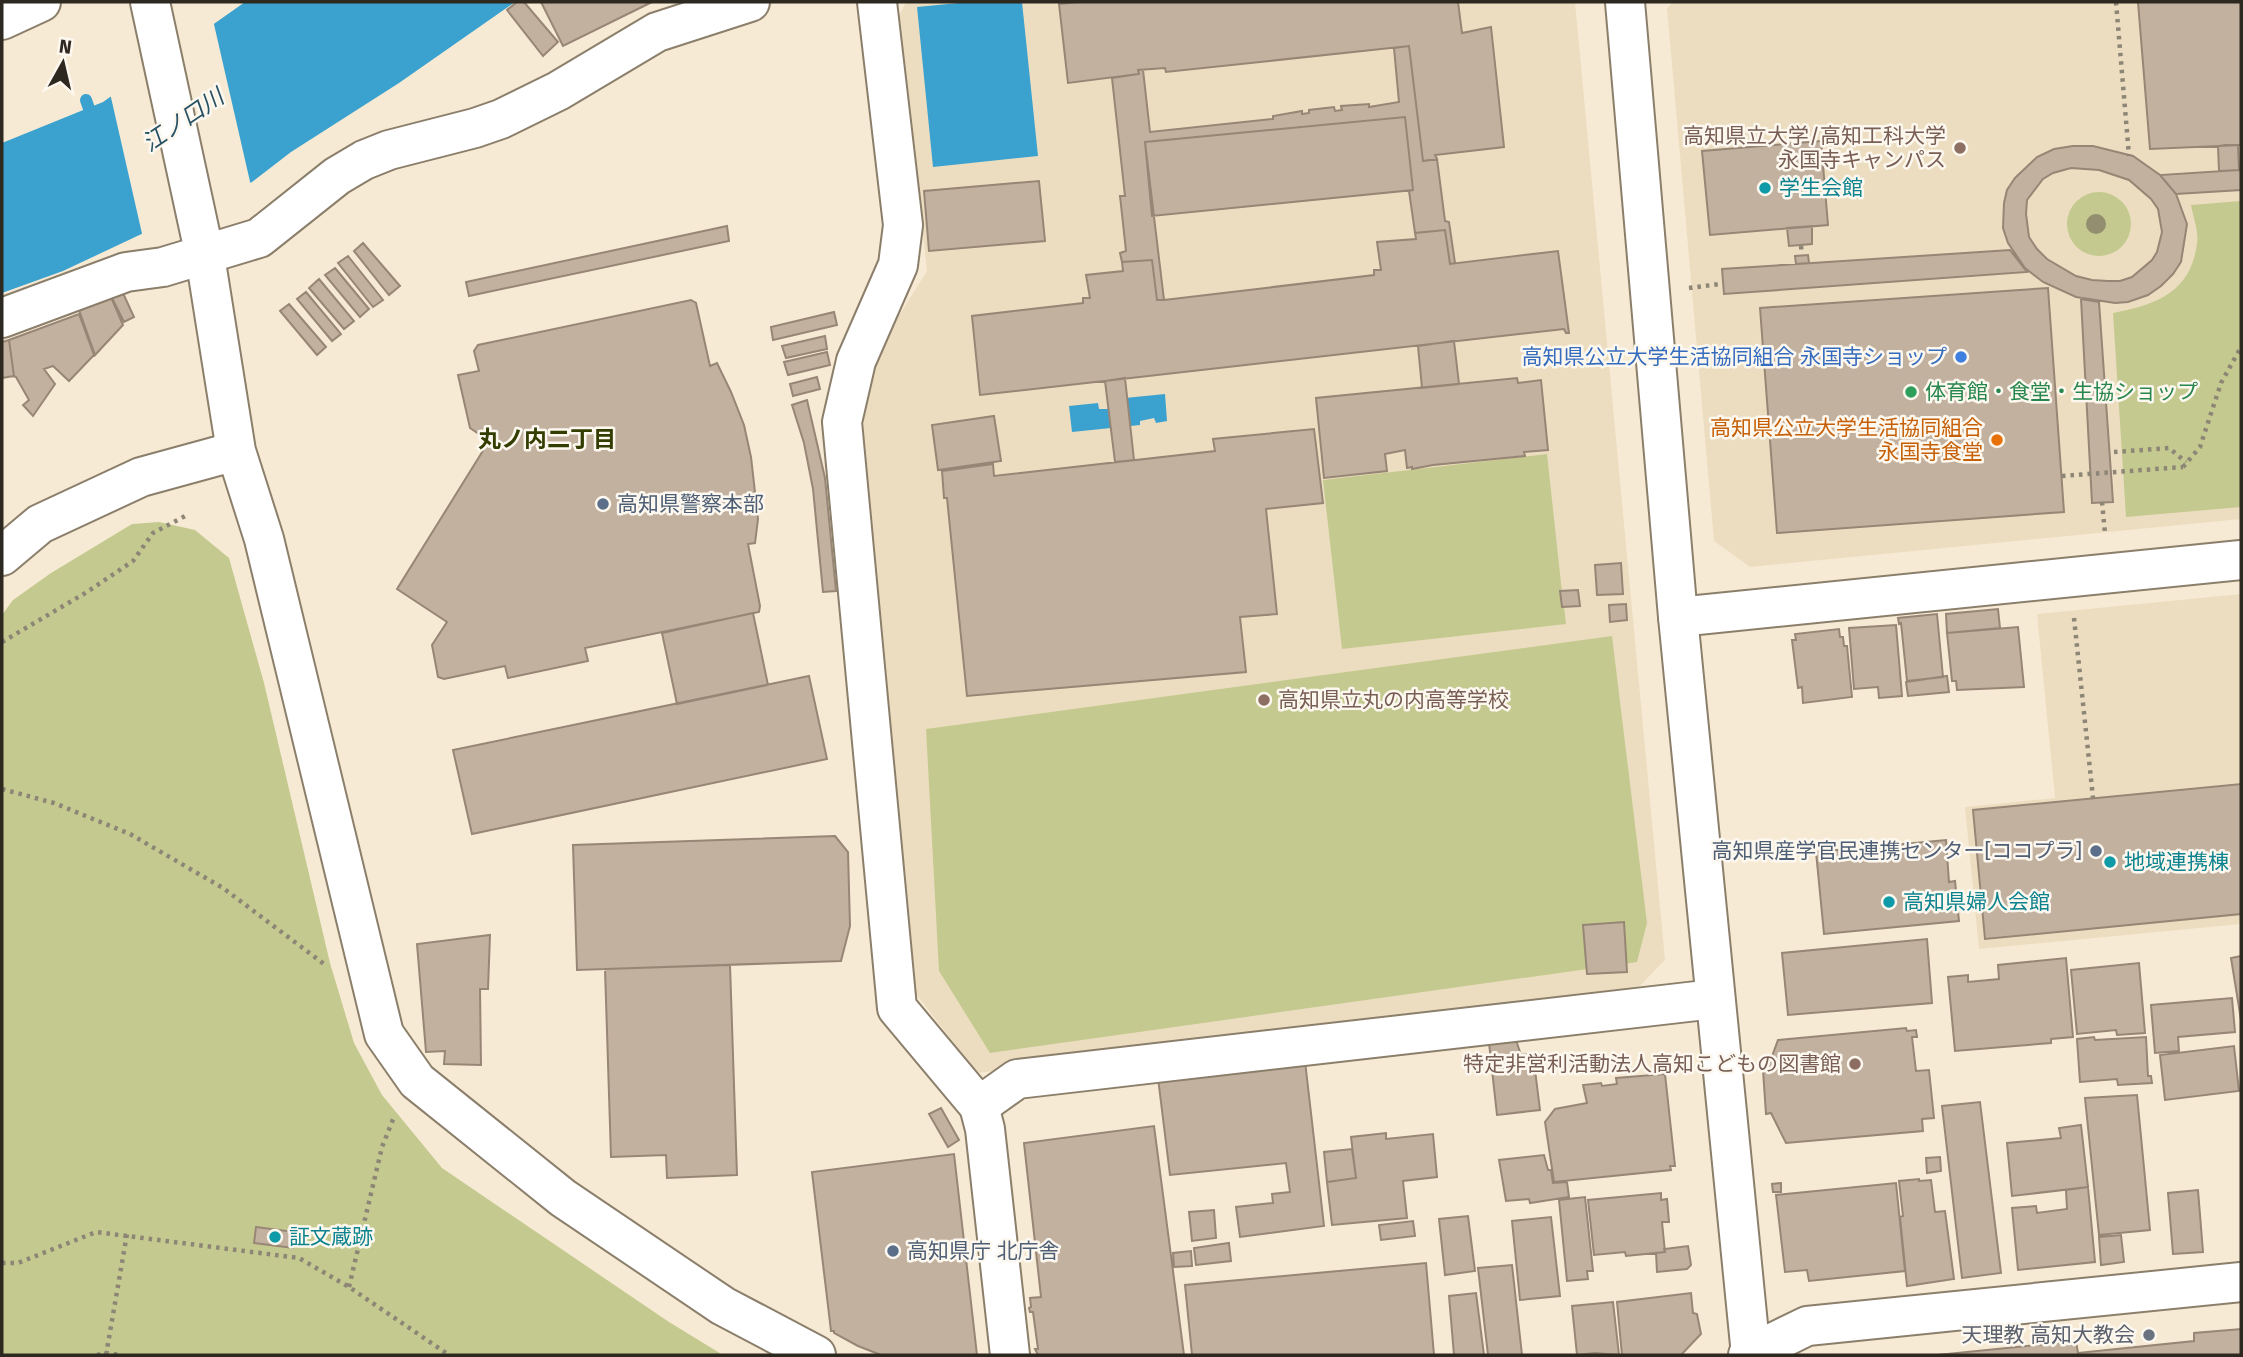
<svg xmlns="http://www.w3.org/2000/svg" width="2243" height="1357" font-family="'Fira Sans','Noto Sans JP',sans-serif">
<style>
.built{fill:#edddc0}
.green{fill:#c4ca8f}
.water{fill:#3ba2cf}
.pier{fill:#f7ead4}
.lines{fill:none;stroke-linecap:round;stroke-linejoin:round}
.stream{stroke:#3ba2cf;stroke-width:12}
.building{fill:#c3b19f;stroke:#978675;stroke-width:2;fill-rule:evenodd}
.street-casing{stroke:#8b7f6b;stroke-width:42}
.secondary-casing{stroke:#8b7f6b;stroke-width:42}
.path{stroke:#8d8576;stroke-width:4.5;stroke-dasharray:3.5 5;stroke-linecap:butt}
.street{stroke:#fff;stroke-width:38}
.secondary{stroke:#fff;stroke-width:38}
.path-bridge{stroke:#8d8576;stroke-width:4.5;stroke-dasharray:3.5 5;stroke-linecap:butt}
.tree{fill:#928e6f}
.education-dot{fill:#8d6e63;stroke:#fdf8ef;stroke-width:2.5}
.culture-dot{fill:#0f9aa8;stroke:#fdf8ef;stroke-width:2.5}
.shop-dot{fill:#3f7fe0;stroke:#fdf8ef;stroke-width:2.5}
.leisure-dot{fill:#2e9e5b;stroke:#fdf8ef;stroke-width:2.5}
.food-dot{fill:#e8710a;stroke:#fdf8ef;stroke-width:2.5}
.service-dot{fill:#5c6f8a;stroke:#fdf8ef;stroke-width:2.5}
.worship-dot{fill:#6b7280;stroke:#fdf8ef;stroke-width:2.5}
.labels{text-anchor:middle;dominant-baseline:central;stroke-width:5;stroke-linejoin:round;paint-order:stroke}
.education-label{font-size:21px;fill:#785e54;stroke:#fdf8ef;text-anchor:end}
.culture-label{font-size:21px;fill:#0d838f;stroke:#fdf8ef;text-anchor:start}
.shop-label{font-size:21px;fill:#366cbe;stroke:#fdf8ef;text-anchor:end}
.leisure-label{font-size:21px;fill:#27864d;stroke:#fdf8ef;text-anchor:start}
.food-label{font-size:21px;fill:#c56008;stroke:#fdf8ef;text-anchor:end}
.service-label{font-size:21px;fill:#4e5e75;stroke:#fdf8ef;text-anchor:start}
.worship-label{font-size:21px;fill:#5b616d;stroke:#fdf8ef;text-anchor:end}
.water-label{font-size:23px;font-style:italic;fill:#275265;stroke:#fdf8ef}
.neighbourhood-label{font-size:23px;font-weight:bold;fill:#333d00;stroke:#fdf8ef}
</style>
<rect width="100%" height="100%" fill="#f7ead4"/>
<!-- built -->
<path class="built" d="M906,2h669l90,958 -35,36 -653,77 -61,-79 -55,-555 12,-69 15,-37 39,-62 -28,-255z
M1673,2h568v517l-491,48 -36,-26 -47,-533z
M2241,594v330l-262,25 -14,-142 90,-9 -18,-184z"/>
<!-- green -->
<path class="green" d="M2067 224a32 32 0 1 1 64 0a32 32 0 1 1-64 0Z
M2241,201v306l-115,10 -13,-204c42,-8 78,-20 84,-70 2,-11 -4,-26 -6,-38z
M1547,454l15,138v15h2l2,17 -224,25 -19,-169z
M159,522l36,8 34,28 35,125 66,280 24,80 28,52 60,73 227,154 54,33h-721v-740l11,-15 38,-27 81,-49z
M1612,636l35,287 -10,39 -647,91 -51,-82 -13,-242z"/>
<!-- water -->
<path class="water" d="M245,2h270l-116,81 -108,69 -39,30 -189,89 -61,22v-150l101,-41z
M969,2h53l16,154 -105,11 -16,-160z
M1165,394l2,27 -11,2 -2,-5 -14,3v4l-68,7 -3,-26 29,-3 1,6h8l18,-11z"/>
<!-- pier -->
<path class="pier" d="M213,20l38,166 -108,52 -33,-145z"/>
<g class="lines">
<!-- stream -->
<path class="stream" d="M86,100l8,23"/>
</g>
<!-- building -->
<path class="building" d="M517,2h7l34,40 -15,14 -36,-46z
M541,2h111l-89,44z
M1078,2h380l4,31 29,-6 13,120 -69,8 2,4 -14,2 -14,-115 -243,26 -1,-4 -27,2 1,4 -71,9 -9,-79z
M2138,2h103v143l-91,4z
M1409,46l14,115 14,-2 8,62 4,1 6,41 -5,1 -5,-34 -30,3 -6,-42 4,-1 -8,-73 -260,25 19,158h-7l-5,-40 -30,2 -2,-9 6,-2 -6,-55h5l-13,-118 27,-4 -1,-4h5l7,62 123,-13v-3l29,-5v3l7,-1v-3l25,-3 1,4 7,-1 -1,-4 28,-2v3l30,-5 -5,-54z
M1405,117l8,73 -261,26 -7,-74z
M1821,141l7,84 -118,10 -8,-84z
M2225,145h13l1,25 -20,1 -1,-25z
M2073,146h20l40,10 27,19 16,19 11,30 -6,38 -8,12 -12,12 -13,9 -20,7 -13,1 -39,-6 -33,-15 -18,-14 -17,-25 -5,-15 1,-25 3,-13 8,-12 22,-21 17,-8zM2071,168l28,2 30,10 22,19 7,10 4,23 -5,20 -5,8 -20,17 -12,4h-12l-16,-1 -16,-4 -29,-17 -10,-10 -8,-12 -3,-23 1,-14 16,-21 10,-6z
M2239,170h2v20l-65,4 -16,-19z
M1039,181l6,60 -116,10 -5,-60z
M727,226l2,15 -260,55 -3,-14z
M1812,226v18l-23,2 -2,-18z
M1445,230l5,34 108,-13 11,82h-3l-2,-4 -584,66 -8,-79 111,-13v-5h7l-4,-23 37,-4 -1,-9 30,-2 5,40h7l210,-25v-5h7l-4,-28 39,-3 -1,-6z
M363,243l37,43 -11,9 -35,-44z
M2010,250l17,22 -303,22 -2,-25z
M1808,255l1,8 -13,1 -1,-8z
M348,256l35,44 -10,7 -35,-44z
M335,268l34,41 -9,8 -35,-42z
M319,279l35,42 -10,8 -35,-41z
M2048,288l16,224 -287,21 -17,-225z
M122,291l12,26 -10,5 -13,-26z
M306,292l35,42 -9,7 -35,-42z
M111,297l12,28 -28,30 -16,-45z
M2081,299l18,3 14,200 -21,1z
M691,300l5,3 14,63 7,-3 14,29 13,33 7,32 7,62 -3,24 -7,1 12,62 -1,6 -174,36 3,13 -80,17 -3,-12 -61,13 -6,-2 -6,-32 15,-23 -50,-33 92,-148 -19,-13 -12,-53 21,-4 -5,-20 4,-6z
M289,304l37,43 -9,8 -37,-44z
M834,312l3,13 -64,15 -2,-13z
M79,314l15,41 -25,26 -16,-15 -9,3 11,15 -22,32 -10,-11 6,-5 -13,-23 -2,-1 -5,-36z
M825,336l2,13 -41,9 -4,-12z
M9,340l5,36 -12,2v-36z
M1454,341l5,43 -37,4 -4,-42z
M827,352l3,13 -42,10 -4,-13z
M817,377l3,12 -27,7 -3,-12z
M1125,378l9,82 -19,2 -10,-81z
M1517,378l1,5 23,-3 7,70 -24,2 1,4 -92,9 -21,4v-2l-5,1 -2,-18 -20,4 2,17 -63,7 -8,-80z
M807,400l18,78 11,113 -13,1 -10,-103 -9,-46 -12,-38z
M994,416l7,45 -63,9 -6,-45z
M1314,429l9,74 -57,6 11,105 -37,3 6,55 -279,24 -20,-198h-3l-2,-27 51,-7 1,12 221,-25 -2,-12z
M1621,563l2,31 -26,1 -2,-30z
M1578,590l2,16 -18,1 -2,-16z
M1626,604l1,16 -17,2 -1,-17z
M1998,609l2,19 -53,5 -1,-19z
M753,613l15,72 -91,19 -15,-71z
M1937,614l6,63 -36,4 -6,-58 -2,1 -1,-6z
M1896,625l6,71 -23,2 -1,-11 -24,2 -5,-61z
M2018,627l6,60 -67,3 -1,-9h-4l-5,-48z
M1839,629l1,8h3l1,9h3l5,51 -49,6 -1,-16 -4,1 -6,-48h4l-1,-6z
M809,676l18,83 -355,75 -19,-84z
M1947,676l2,16 -41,4 -2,-14z
M2241,784v130l-256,25 -12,-129z
M835,836l13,16 2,74 -9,35 -264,9 -4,-125z
M1946,840l3,42 6,-1 4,40 -135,13 -8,-82z
M1624,922l3,50 -40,2 -4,-49z
M490,935l-2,54h-8l1,76 -37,-1 1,-13 -19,1 -9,-108z
M1927,939l5,64 -144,12 -6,-62z
M2241,956v64l-10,-62z
M2066,958l7,79 -22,2v4l-96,8 -7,-74 20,-2v7l31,-3 -1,-14z
M2139,963l6,70 -28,2 -1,-5 -39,4 -6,-64z
M730,965l7,210 -70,3 -1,-23 -55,2 -6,-188z
M2232,998l3,34 -57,5 1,14 -24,2 -4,-48z
M1906,1028l1,3 9,-1 1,7h-5l4,34 13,-1 5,48 -12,1 1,12 -137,12 -15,-30 -5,1 -3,-44h4l11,-30z
M2094,1037l1,3 51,-3 2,39h3l1,7 -34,2 -1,-6 -37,3 -3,-43z
M1516,1040l5,15 12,-1 7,56 -43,5 -8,-72z
M2234,1046l5,45 -74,9 -5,-45z
M1305,1061l19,165 -84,11 -4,-30 37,-4 -1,-9 18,-2 -4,-29 -116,12 -12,-97z
M1665,1074l10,92h-5l1,4 -117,12 -9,-60 10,-13 32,-6 -4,-18 18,-2 1,3 15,-2 -1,-6z
M2137,1095l13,135 -51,5 -14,-137z
M1980,1102l21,171 -39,5 -20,-172z
M941,1108l18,32 -11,7 -19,-33z
M2081,1125l7,62 -76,9 -5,-53 54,-5 -2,-10z
M1154,1126l30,229h-146l-3,-6h3l-5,-37h-3l-1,-4 2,-1 -1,-9 11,-1 -17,-154z
M1386,1133v6l47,-5 4,43 -34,4 4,37 -75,7 -5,-43 29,-4 -5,-41z
M1352,1149l4,29 -29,4 -3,-30z
M954,1154l23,201h-96l-23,-9 -24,-13v-2h-3l-19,-159z
M1544,1155l4,15h3l2,13 14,-1 2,15 -39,6 -1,-4 -23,2 -7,-41z
M1940,1157l1,14 -14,2 -1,-15z
M1919,1179v2l12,-1 4,32 10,-1 9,68 -47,7 -7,-69 3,-1 -4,-35z
M1781,1183v9h-8l-1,-8z
M1896,1183l9,88 -96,10 -2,-11 -22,2 -9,-77z
M2088,1187l7,75 -77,8 -6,-62 24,-2 1,7 30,-4 -1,-19z
M2198,1190l5,62 -30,2 -5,-61z
M1661,1193v7l6,-1 2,23h-7l3,30 -39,4 -1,-4 -31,3 -6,-55z
M1585,1197l8,74h-6l1,8 -21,2 -8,-81z
M1214,1210l2,28 -24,3 -3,-29z
M1468,1216l7,55 -30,4 -6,-56z
M1551,1217l9,79 -40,4 -8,-79z
M1413,1221l2,15 -34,4 -2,-15z
M256,1227l39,5 -2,16 -39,-5z
M2121,1235l3,27 -23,3 -2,-28z
M1229,1243l2,18 -35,4 -2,-17z
M1688,1246l3,19 -4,4 -30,3 -1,-19 9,-1 -1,-3z
M1191,1251l1,15 -18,1 -1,-14z
M1426,1263l8,92h-242l-7,-70z
M1512,1265l10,90h-34l-10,-87z
M1476,1293l8,62h-30l-5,-59z
M1691,1293l2,20 4,1 4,20 -20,21h-59l-5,-53z
M1613,1302l6,53 -24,-2 -18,2 -5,-49z
M2241,1329v26h-304l139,-14 2,12 116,-12v-8z"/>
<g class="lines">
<defs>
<path id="street" d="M877,2l26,223 -5,40 -42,96 -14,61 55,586 82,98 6,23 25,226
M2,318l124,-46 37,-5 96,-29 78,-62 27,-16 25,-10 86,-22 26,-9 57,-28 99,-59 93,-30
M1678,617l563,-57
M979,1106l38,-27 697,-80"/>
<path id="secondary" d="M150,2l55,254 31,195 28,88 120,495 33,47 146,117 160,108 93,49
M1625,2l53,615 73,738
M2,20l39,-18
M2,556l38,-32 101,-47 95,-26
M1748,1355l59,-29 434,-44"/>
</defs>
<!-- street casing -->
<use href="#street" class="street-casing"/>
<!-- secondary casing -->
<use href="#secondary" class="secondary-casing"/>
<!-- path -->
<path class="path" d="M2116,2l13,154
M1801,246l1,8
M1689,288l31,-4
M2114,452l55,-4 17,14
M2183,467l17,-20 21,-64 20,-36
M2102,502l3,31
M2074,618l19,180
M2,642l85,-50 46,-31 20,-28 36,-19
M2,789l52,14 76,31 93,54 101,76
M2,1263h16l78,-31 203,26 50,29 100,68
M349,1287l33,-140 12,-30
M97,1355l9,-2 14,2
M106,1355l21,-121"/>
<!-- street -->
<use href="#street" class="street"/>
<!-- secondary -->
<use href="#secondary" class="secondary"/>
<!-- path-bridge -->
<path class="path-bridge" d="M2062,476l121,-9"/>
</g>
<!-- trees -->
<circle class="tree" cx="2096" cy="224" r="10"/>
<!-- markers -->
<g class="education-dot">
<circle cx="1960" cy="148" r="7"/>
<circle cx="1264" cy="700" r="7"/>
<circle cx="1855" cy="1064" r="7"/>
</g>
<g class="culture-dot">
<circle cx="1765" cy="188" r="7"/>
<circle cx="2110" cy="862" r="7"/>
<circle cx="1889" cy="902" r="7"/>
<circle cx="275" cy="1237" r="7"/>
</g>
<circle class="shop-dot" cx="1961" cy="357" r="7"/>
<circle class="leisure-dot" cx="1911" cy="392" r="7"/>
<circle class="food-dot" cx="1997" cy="440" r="7"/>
<g class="service-dot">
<circle cx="603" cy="504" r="7"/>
<circle cx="2096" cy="851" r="7"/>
<circle cx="893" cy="1251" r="7"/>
</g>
<circle class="worship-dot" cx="2149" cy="1335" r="7"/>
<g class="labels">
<!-- education labels -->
<g class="education-label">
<text x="1946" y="136">高知県立大学/高知工科大学<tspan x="1946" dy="24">永国寺キャンパス</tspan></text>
<text x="1278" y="700" text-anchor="start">高知県立丸の内高等学校</text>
<text x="1841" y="1064">特定非営利活動法人高知こどもの図書館</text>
</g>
<!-- culture labels -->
<g class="culture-label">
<text x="1779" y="188">学生会館</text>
<text x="2124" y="862">地域連携棟</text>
<text x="1903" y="902">高知県婦人会館</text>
<text x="289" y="1237">証文蔵跡</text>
</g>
<!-- shop labels -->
<g class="shop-label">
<text x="1947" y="357">高知県公立大学生活協同組合 永国寺ショップ</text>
</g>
<!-- leisure labels -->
<g class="leisure-label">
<text x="1925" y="392">体育館・食堂・生協ショップ</text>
</g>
<!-- food labels -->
<g class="food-label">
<text x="1983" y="428">高知県公立大学生活協同組合<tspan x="1983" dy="24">永国寺食堂</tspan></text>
</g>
<!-- service labels -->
<g class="service-label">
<text x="617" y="504">高知県警察本部</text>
<text x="2082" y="851" text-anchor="end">高知県産学官民連携センター[ココプラ]</text>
<text x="907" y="1251">高知県庁 北庁舎</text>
</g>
<!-- worship labels -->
<g class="worship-label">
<text x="2135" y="1335">天理教 高知大教会</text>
</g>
<!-- water labels -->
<g class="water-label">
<text transform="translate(183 120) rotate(-34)">江ノ口川</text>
</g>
<!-- neighbourhood labels -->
<g class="neighbourhood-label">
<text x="547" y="439">丸ノ内二丁目</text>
</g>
</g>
<!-- border -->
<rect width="2243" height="1357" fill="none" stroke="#2d2820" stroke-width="7"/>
<!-- north arrow -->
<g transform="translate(63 63) rotate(8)" stroke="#fdf8ef" stroke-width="5" paint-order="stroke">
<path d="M0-5L12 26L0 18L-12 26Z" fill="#2d2820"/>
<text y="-10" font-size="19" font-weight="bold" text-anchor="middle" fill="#2d2820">N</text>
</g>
</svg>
